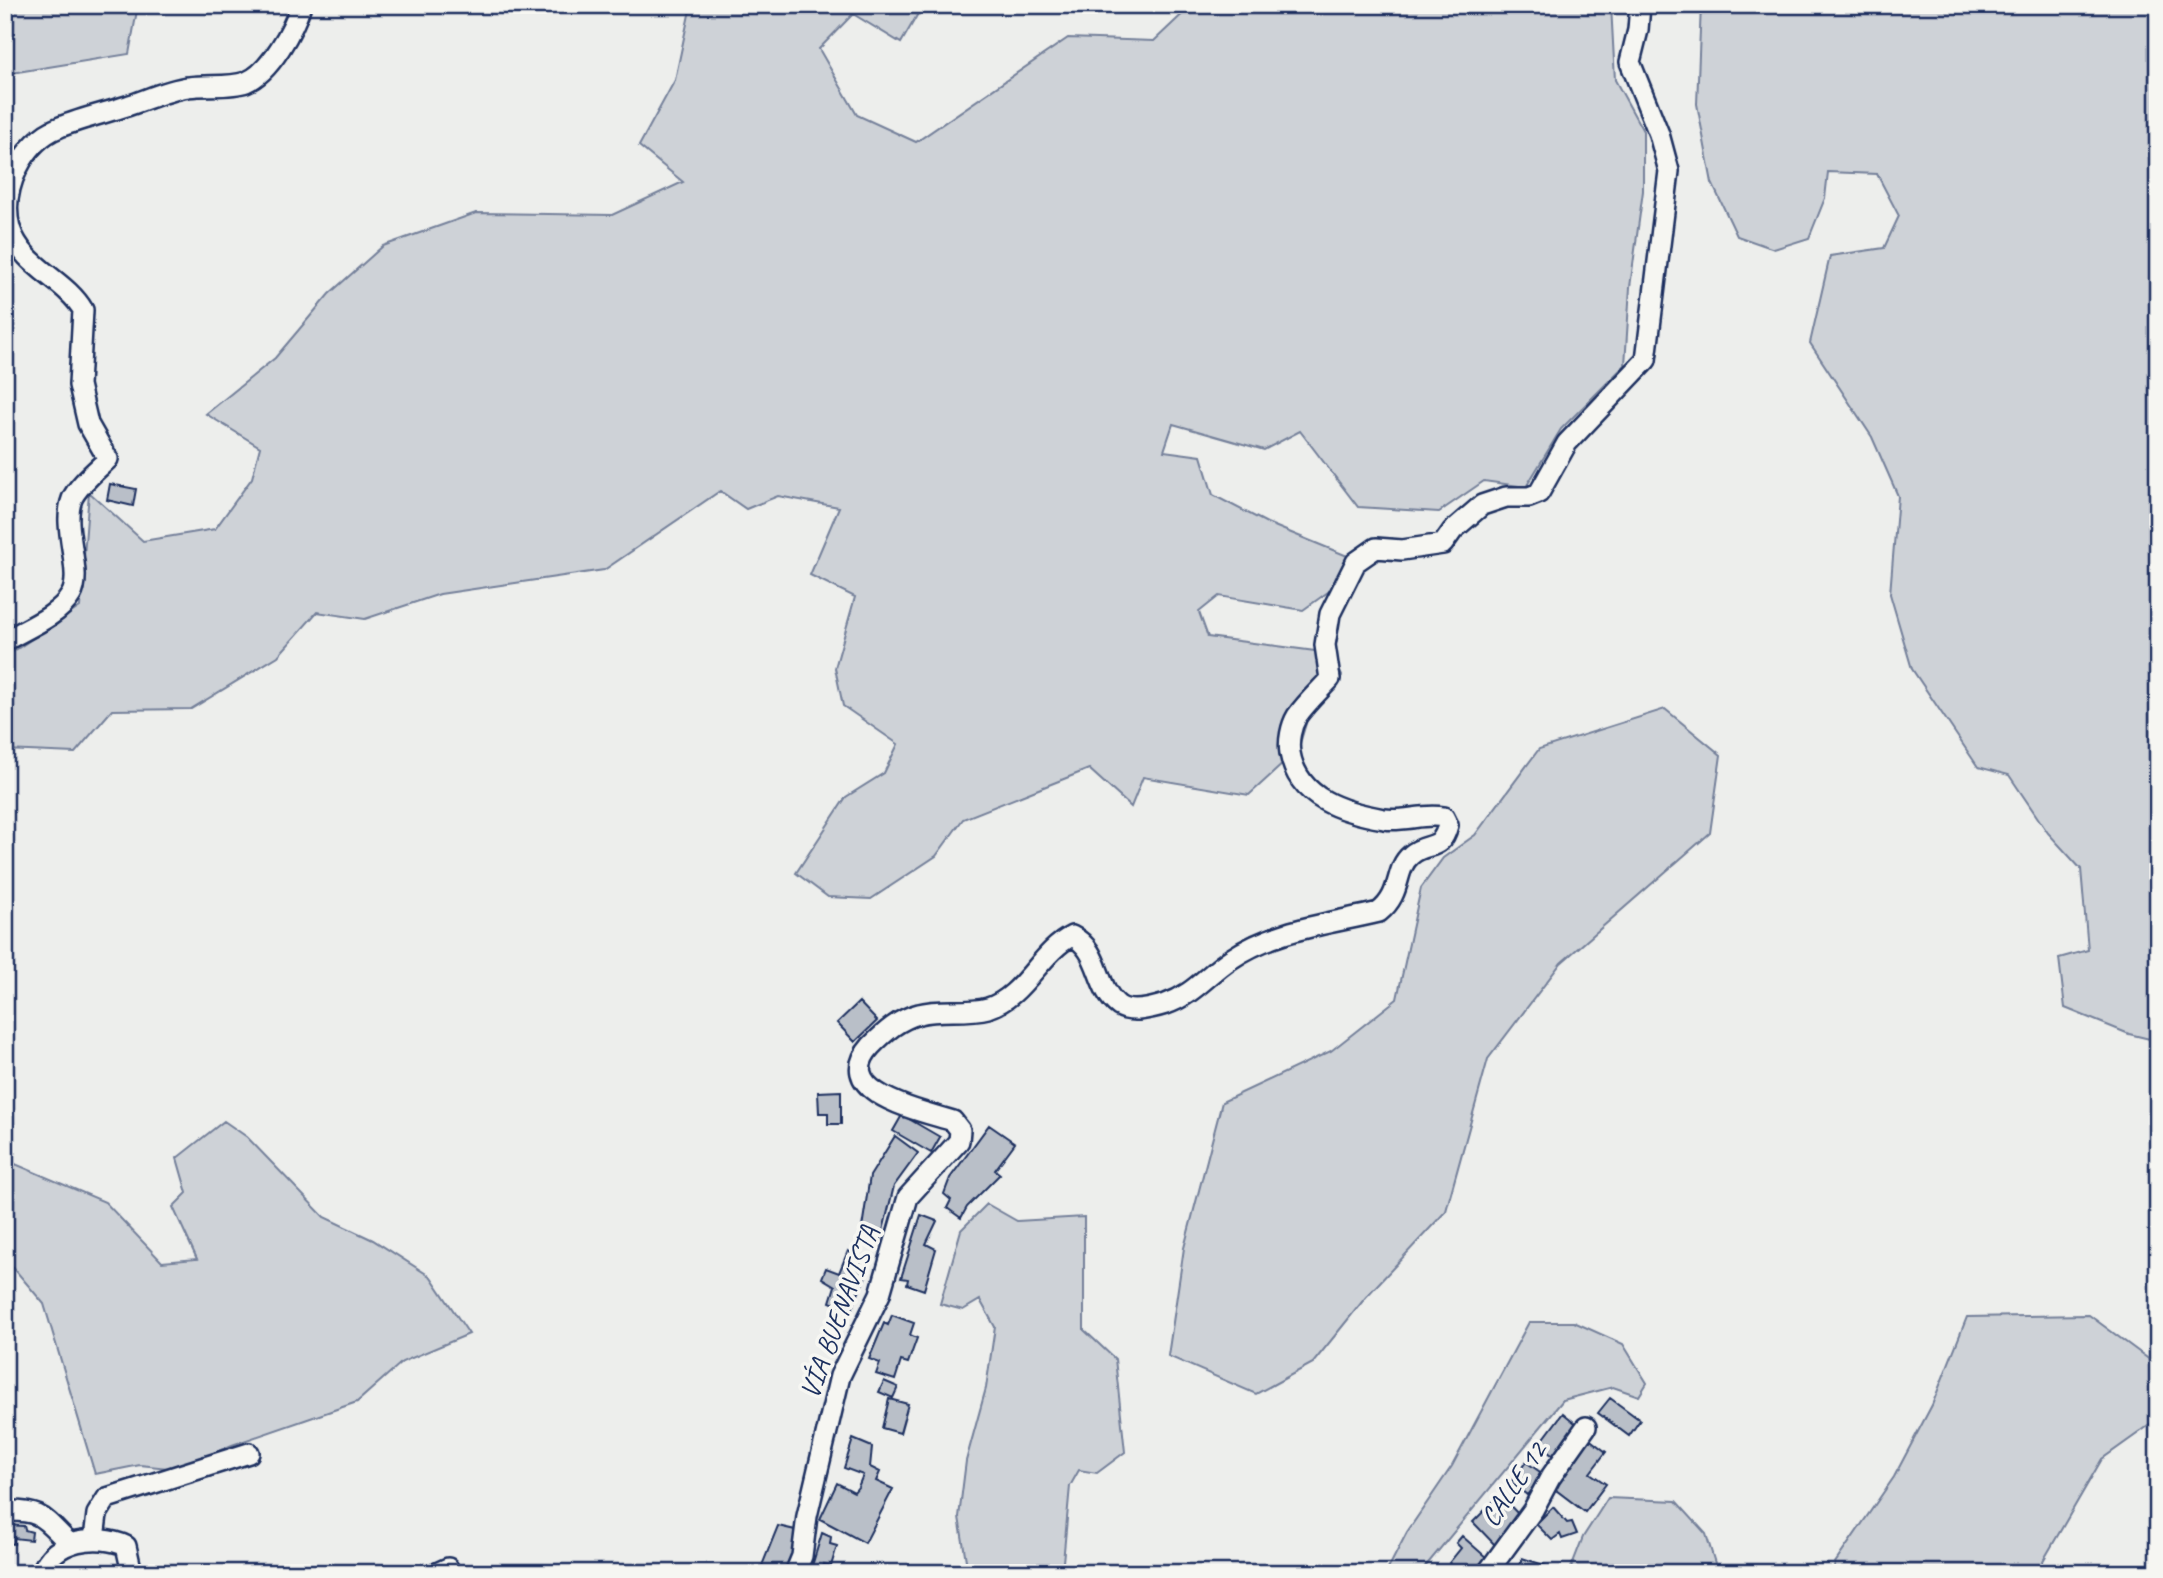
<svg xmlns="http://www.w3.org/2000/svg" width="2163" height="1578" font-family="Caveat,sans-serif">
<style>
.green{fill:#ced2d7;stroke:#74809a;stroke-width:2}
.building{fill:#b9bfc8;stroke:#1b2f5e;stroke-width:2}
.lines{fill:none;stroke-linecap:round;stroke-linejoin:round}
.minor-casing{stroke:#1b2f5e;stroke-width:24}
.path{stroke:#1b2f5e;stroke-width:3.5;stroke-dasharray:2 5;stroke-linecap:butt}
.minor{stroke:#f6f6f2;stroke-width:19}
.labels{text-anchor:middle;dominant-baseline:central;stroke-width:7;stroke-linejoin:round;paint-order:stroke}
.street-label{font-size:28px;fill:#1b2f5e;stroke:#f6f6f2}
</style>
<rect width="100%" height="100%" fill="#edeeec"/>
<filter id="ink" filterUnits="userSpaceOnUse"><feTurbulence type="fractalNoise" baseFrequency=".0143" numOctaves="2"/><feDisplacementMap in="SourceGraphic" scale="14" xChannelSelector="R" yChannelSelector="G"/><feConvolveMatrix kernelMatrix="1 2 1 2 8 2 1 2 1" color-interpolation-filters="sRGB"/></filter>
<g filter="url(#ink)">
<!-- green -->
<path class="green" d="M5,5h133l-9,49 -124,20z
M691,5h232l-22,38 -48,-29 -34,35 38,66 59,27 152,-104 86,3 38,-36h419l4,75 28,51v60l-13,96 -5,78 -64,64 -35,58 -42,-6 -45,31 -81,-5 -58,-76 -36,19 -91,-26 -9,27 37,5 12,39 54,28 100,41 -64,46 -84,-14 -20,16 9,25 122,16 12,23 -35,44 -9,30 -49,45 -106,-18 -12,30 -42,-38 -126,50 -27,37 -65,43 -43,-2 -32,-24 50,-76 38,-24 14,-29 -55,-38 -8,-38 20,-71 -45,-22 29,-68 -61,-11 -32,13 -26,-18 -116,79 -164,24 -75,25 -48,-7 -39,44 -87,53 -79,1 -37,43 -70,-3v-93l75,-50 9,-115 54,49 72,-12 37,-51 8,-31 -54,-33 69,-56 54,-64 54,-48 93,-33 136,2 71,-33 -44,-36 36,-66z
M1701,5h457v1036l-29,-7 -64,-26 -6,-50 29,-8 -7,-81 -33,-36 -39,-58 -31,-8 -66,-98 -22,-75 8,-98 -26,-59 -62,-94 20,-87 54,-8 15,-32 -22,-42 -49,-2 -3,26 -16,40 -35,11 -37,-13 -25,-53 -15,-79z
M1665,709l56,46 -11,78 -149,130 -73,96 -42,152 -80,86 -53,66 -57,31 -88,-38 16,-108 38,-146 109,-51 66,-52 24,-111 22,-30 32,-23 64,-86z
M224,1121l23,16 77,80 49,23 58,37 38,57 -67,28 -45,40 -125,43 -55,24 -37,-4 -45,9 -51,-170 -39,-46v-93l8,-2 92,39 57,60 35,-3 -24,-52 14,-14 -10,-35z
M987,1204l30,17 67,-4v113l31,29 10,93 -28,21 -18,-3 -9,16 -8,87h-94l-9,-56 7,-56 20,-73 9,-61 -15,-27 -17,10 -23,-6 21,-74z
M2089,1315l69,51v53l-56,40 -66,114h-203l2,-10 59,-86 38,-72 35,-88z
M1529,1322h45l49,22 24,39 -8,13 -26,-9 -50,13 -143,173h-34l21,-41 45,-66z
M1608,1498l68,3 30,33 12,39h-149l14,-36z"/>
<!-- building -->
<path class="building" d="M110,484l26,5 -3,17 -26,-6z
M859,1002l18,19 -22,21 -18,-19z
M841,1091v33h-13v-11h-9l-1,-21z
M902,1115l38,22 -9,16 -38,-22z
M989,1125l26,18 -20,27 5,4 -33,33 -6,11 -14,-10 4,-8 -7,-6 6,-16z
M895,1136l23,17 -24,33 -13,53 -20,-5 9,-58z
M921,1215l16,6 -11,23 10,5 -12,41 -17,-6 1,-5 -7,-1z
M848,1251l12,6v9l8,5 -17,40 -21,-9 5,-16 -13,-8 4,-10 13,5z
M892,1315l22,8 -4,12 7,3 -9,25 -7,-2 -6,19 -19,-6 4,-11 -11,-4 15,-36 4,2z
M884,1381l14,6 -5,11 -14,-6z
M1610,1398l30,22 -11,16 -31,-23z
M889,1399l19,5 -8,29 -18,-5z
M1563,1413l17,14 -24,31 -17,-13z
M1588,1438l18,14 -16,21 16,11 -21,28 -33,-25z
M853,1439l19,8 -2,20 10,5 -4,9 17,8 -28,54 -45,-24 17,-36 17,9 4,-5 5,-12 -19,-7z
M1526,1462l17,12 -16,21 -16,-13z
M1500,1495l20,21 -25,29 -22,-23z
M1553,1507l14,16 5,-1 5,12 -15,5 -2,-5 -8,6 -16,-16z
M5,1525l19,1 1,4 7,2 -1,8 -17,-2v6l-9,-1z
M778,1526l17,4 3,5 -10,38h-29z
M822,1533l9,4 -1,7 7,2 -6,20 -7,-2 -2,6 -10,-4z
M1462,1536l25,22 -13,15h-13l-12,-10 12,-15 -5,-5z
M1522,1558l40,13v2h-44z"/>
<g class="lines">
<defs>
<path id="minor" d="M5,641c20,-12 54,-25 66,-46 13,-22 -10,-67 1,-96 6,-14 25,-29 36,-40l-20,-35 -9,-39 4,-75c-18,-31 -61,-43 -73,-82 -10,-38 13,-87 50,-101 22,-9 45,-14 67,-21 19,-6 40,-16 61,-19 18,-3 41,1 58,-5 24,-9 48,-54 55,-77
M5,1511c38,-1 38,7 64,32
M94,1539l3,-25 10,-16 142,-45
M42,1573c10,-34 57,-40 84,-27l6,27
M437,1573l11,-5
M795,1573l7,-17 5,-40 33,-140 40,-82 28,-97 51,-56 1,-11 -7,-9c-30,-10 -124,-28 -82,-75 14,-14 28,-27 48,-32 21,-6 47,0 69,-6 36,-11 52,-56 84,-72 29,14 23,52 47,70 12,8 34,2 47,-2 27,-9 42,-30 65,-45 44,-30 98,-35 148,-47 24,-19 15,-43 32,-57 16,-14 30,-2 37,-30l-4,-8c-21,-4 -39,5 -60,2 -41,-7 -86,-20 -94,-66 -2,-12 1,-27 7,-37 9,-13 22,-25 33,-37l-5,-34 5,-31 26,-52 20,-14 26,2 41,-6 10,-14 29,-25 24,-8h23l10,-4 28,-50 79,-83 23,-189 -10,-37 -29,-72 8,-32 2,-25
M1487,1573l46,-63 17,-32 36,-51"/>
</defs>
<!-- minor casing -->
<use href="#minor" class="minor-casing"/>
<!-- path -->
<path class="path" d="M5,357l3,-96"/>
<!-- minor -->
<use href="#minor" class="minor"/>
</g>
</g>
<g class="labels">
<!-- street labels -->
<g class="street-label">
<text transform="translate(839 1312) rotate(-70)">VÍA BUENAVISTA</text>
<text transform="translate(1513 1484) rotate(-56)">CALLE 12</text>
</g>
</g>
<!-- margin -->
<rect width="2163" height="1578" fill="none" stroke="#f6f6f2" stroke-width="28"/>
<rect x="14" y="14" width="2135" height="1550" fill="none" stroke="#1b2f5e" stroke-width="2.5" filter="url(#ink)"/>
</svg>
